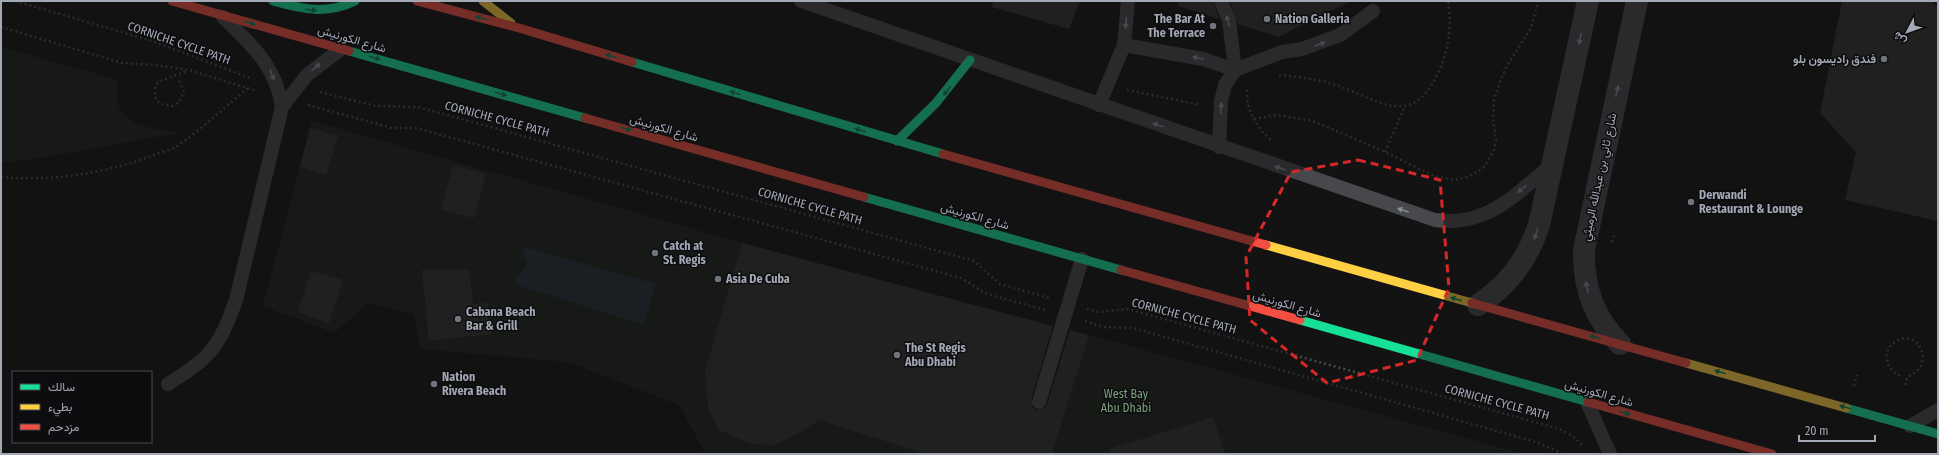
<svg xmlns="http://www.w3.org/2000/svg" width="1939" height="455" font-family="'Fira Sans Condensed',Vazirmatn,sans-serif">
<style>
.green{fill:#1d231d}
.water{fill:#262d35}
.building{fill:#313132}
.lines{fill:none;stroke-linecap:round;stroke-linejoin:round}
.path{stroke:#494a4e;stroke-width:2.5;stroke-dasharray:2 3;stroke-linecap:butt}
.lane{stroke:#47484c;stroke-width:14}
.street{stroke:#47484c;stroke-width:22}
.fast{stroke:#16e098;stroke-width:9}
.slow{stroke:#ffcf43;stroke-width:9}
.jam{stroke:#f24e42;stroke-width:9}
.oneway{fill:#12815a}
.oneway2{fill:#878b96}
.marked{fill:none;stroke:#d62828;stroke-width:3;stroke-dasharray:8 5;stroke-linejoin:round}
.poi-dot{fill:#71747c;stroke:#0d0d0f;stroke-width:1.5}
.labels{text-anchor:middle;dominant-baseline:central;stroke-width:3;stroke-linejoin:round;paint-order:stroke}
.poi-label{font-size:12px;font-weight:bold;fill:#a3a8b5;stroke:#0d0d0f;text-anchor:start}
.street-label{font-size:12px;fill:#a3a8b5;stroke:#0d0d0f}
.park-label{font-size:12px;fill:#79a17d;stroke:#0d0d0f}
</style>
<rect width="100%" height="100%" fill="#131313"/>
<!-- green -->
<path class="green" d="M1,47l117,33c0,7 -3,16 -1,22 8,25 39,27 61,31l-132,24 -45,6z
M312,121l430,122 33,202 23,-11 21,-14 106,34h-219l-27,-49 -110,-43 -149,-13 -6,-35 -46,-11 -34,30 -71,-27z
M1089,335l435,119h-472z"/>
<!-- water -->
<path class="water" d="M525,247l131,37 -12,41 -130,-41c3,-10 11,-12 13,-22l-5,-8z"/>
<!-- building -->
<path class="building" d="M993,1h87l-11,28 -77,-22z
M1178,1h35l6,18 -41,-13z
M1230,1h121l-73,36 -40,-13z
M1842,1h92v3l4,1v216l-93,-21 11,-48 -36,-39z
M310,128l28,8 -12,39 -26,-8z
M453,165l33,9 -12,44 -33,-8z
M742,243l311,83 -22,74 2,8 4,2 8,-2 2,-4 23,-74 19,5 -37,119h-127l-106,-34 -21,14 -23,11 -24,-1 -32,-14 -11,-22 -3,-36z
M469,269l4,35 15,-1 2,31 -61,7 -7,-71z
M311,271l32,9 -14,43 -31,-11z
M1213,417l12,37h-115l-1,-5z"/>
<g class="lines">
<!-- path -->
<path class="path" d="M15,1l137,40 98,37
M1,27l121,36 33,2 34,5 68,21
M1279,75c19,2 39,4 57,10 44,15 75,45 102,-12 11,-22 14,-49 10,-72
M179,81l5,11 -5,10 -7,4 -12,-2c-6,-6 -7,-14 -2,-22l29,-11
M1127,90l74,15
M1247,90c-1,22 10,38 26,52
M320,92l56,14 42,1 556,154 26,23 49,14
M308,105l84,23h24l545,150 26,16 58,16
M1254,119l23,-4 36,6 72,31 49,24 21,4 12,-3 10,-5 8,-6 9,-16 2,-10 -3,-21 1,-20 11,-30 26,-41 7,-27
M1385,152l20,-46
M1,177c51,5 106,-4 153,-22 7,-3 17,-5 23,-9 25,-17 48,-39 71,-58
M1612,242l3,-8
M1087,309l11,3 30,-3 432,120 14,8 9,9
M1085,321l18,6 30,1 406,115 24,11
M1900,376c-8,-5 -13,-9 -13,-19 -1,-6 3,-12 8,-15 21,-16 44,22 12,35l-2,10
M1854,386l3,-11"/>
<!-- lane -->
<path class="lane" d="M801,1l634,219c53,7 79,-25 118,-56
M1124,45l4,-44
M1099,105l25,-60 79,14 32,11 -6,-50 -8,-19
M282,107l25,-32 34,-26
M1219,147l2,-46 4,-16 10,-15 47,-18 20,-3 38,-14 33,-24
M168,384c10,-7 20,-12 29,-20 21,-15 31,-41 39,-64l46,-193c-6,-42 -31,-62 -59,-90
M1039,402l43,-143
M1587,402l23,52
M1910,426l28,-16"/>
<!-- street -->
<path class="street" d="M1478,305c31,-20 50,-46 61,-80l49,-224
M1620,344c-26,-26 -37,-56 -36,-94l53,-249"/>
<!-- fast -->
<path class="fast" d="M273,1c28,8 54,14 82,0
M349,51l236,67
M632,62l311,92
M897,141l39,-38 34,-43
M864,197l257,73
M1300,320l288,82
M1846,408l92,26"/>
<!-- slow -->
<path class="slow" d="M483,1l28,22
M1266,245l206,58
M1686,363l160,45"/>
<!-- jam -->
<path class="jam" d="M172,1l177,50
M417,1l102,27 113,34
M585,118l279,79
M943,154l323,91
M1121,270l179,50
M1472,303l214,60
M1588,402l184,52"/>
</g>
<!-- one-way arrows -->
<defs><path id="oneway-solid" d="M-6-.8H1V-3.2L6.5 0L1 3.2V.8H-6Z"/></defs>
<g class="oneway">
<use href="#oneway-solid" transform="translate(311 10) rotate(7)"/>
<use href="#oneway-solid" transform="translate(481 18) rotate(-165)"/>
<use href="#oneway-solid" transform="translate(250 23) rotate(16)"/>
<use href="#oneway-solid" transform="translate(611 56) rotate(-163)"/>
<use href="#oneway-solid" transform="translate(375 58) rotate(16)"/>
<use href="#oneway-solid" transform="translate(947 91) rotate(129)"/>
<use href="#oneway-solid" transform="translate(735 93) rotate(-163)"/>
<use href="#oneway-solid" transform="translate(501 94) rotate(16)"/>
<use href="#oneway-solid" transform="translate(626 129) rotate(16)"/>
<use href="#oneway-solid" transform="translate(860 130) rotate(-163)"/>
<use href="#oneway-solid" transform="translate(1456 299) rotate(-164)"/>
<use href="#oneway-solid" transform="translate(1595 337) rotate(-164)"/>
<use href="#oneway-solid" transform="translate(1720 372) rotate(-164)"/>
<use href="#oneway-solid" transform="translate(1845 407) rotate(-164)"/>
<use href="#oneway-solid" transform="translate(1625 413) rotate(16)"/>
</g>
<g class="oneway2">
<use href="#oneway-solid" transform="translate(1228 21) rotate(-105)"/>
<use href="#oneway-solid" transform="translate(1126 23) rotate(95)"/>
<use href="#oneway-solid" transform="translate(1580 39) rotate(102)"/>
<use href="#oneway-solid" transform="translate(1320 44) rotate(-19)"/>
<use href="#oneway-solid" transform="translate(1198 58) rotate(-169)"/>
<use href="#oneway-solid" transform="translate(316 67) rotate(-42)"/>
<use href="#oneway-solid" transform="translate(272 75) rotate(69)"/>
<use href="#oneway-solid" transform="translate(1617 91) rotate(-78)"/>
<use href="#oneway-solid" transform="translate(1221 108) rotate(-88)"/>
<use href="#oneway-solid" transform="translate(1158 125) rotate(-161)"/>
<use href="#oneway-solid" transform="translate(1280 168) rotate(-161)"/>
<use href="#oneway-solid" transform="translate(1522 189) rotate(141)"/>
<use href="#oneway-solid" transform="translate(1403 210) rotate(-161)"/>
<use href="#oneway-solid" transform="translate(1536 234) rotate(109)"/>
<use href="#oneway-solid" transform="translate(1587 287) rotate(-102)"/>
</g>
<!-- marked area -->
<path d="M0 0H1939V455H0ZM1358,160l82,20 9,108 -32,72 -90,23 -77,-63 -4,-63 45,-85z" fill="#131313" fill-opacity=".55" fill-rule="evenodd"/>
<path class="marked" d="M1358,160l82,20 9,108 -32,72 -90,23 -77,-63 -4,-63 45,-85z"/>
<!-- markers -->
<g class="poi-dot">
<circle cx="1267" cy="19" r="4"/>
<circle cx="1213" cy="26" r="4"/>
<circle cx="1884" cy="59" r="4"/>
<circle cx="1691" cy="202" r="4"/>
<circle cx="655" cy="253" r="4"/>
<circle cx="718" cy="279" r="4"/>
<circle cx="458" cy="319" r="4"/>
<circle cx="897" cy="355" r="4"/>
<circle cx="434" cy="384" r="4"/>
</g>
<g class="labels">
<!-- poi labels -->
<g class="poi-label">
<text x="1205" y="19" text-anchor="end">The Bar At<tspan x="1205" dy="14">The Terrace</tspan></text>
<text x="1275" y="19">Nation Galleria</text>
<text x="1876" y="59" text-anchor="end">فندق راديسون بلو</text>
<text x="1699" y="195">Derwandi<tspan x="1699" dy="14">Restaurant &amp; Lounge</tspan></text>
<text x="663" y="246">Catch at<tspan x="663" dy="14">St. Regis</tspan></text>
<text x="726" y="279">Asia De Cuba</text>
<text x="466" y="312">Cabana Beach<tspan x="466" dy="14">Bar &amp; Grill</tspan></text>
<text x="905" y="348">The St Regis<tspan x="905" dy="14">Abu Dhabi</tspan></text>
<text x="442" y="377">Nation<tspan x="442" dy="14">Rivera Beach</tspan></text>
</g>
<!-- street labels -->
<g class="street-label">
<text transform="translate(352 39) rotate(16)">شارع الكورنيش</text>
<text transform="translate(179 43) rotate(19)">CORNICHE CYCLE PATH</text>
<text transform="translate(497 119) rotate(15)">CORNICHE CYCLE PATH</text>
<text transform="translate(664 128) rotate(16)">شارع الكورنيش</text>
<text transform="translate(1599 177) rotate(-78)">شارع ثاني بن عبدالله الرميثي</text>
<text transform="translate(810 206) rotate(16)">CORNICHE CYCLE PATH</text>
<text transform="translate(975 216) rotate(16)">شارع الكورنيش</text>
<text transform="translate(1287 304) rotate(16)">شارع الكورنيش</text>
<text transform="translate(1184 316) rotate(15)">CORNICHE CYCLE PATH</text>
<text transform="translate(1599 393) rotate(16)">شارع الكورنيش</text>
<text transform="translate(1497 402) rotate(15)">CORNICHE CYCLE PATH</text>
</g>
<!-- park labels -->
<g class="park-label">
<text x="1126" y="394">West Bay<tspan x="1126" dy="14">Abu Dhabi</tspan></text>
</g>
</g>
<!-- border -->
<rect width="1939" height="455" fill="none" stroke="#a3a8b5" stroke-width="4"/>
<!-- legend -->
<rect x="12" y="371" width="140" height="72" fill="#0d0d0f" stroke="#494b51"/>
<rect x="20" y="384" width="20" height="6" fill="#16e098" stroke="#494b51"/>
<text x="48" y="391" font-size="12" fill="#a3a8b5">سالك</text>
<rect x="20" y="404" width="20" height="6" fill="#ffcf43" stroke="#494b51"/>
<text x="48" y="411" font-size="12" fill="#a3a8b5">بطيء</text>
<rect x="20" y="424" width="20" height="6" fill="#f24e42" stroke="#494b51"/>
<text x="48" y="431" font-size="12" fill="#a3a8b5">مزدحم</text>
<!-- north arrow -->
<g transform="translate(1907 32) rotate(229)" stroke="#0d0d0f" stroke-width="3" paint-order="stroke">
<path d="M0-3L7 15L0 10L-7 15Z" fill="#a3a8b5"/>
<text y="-6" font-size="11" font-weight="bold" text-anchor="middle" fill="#a3a8b5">ش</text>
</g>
<!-- scale -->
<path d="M1799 435v6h76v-6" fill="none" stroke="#a3a8b5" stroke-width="2"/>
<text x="1805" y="435" font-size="12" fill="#a3a8b5" stroke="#0d0d0f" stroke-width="3" paint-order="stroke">20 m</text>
</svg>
